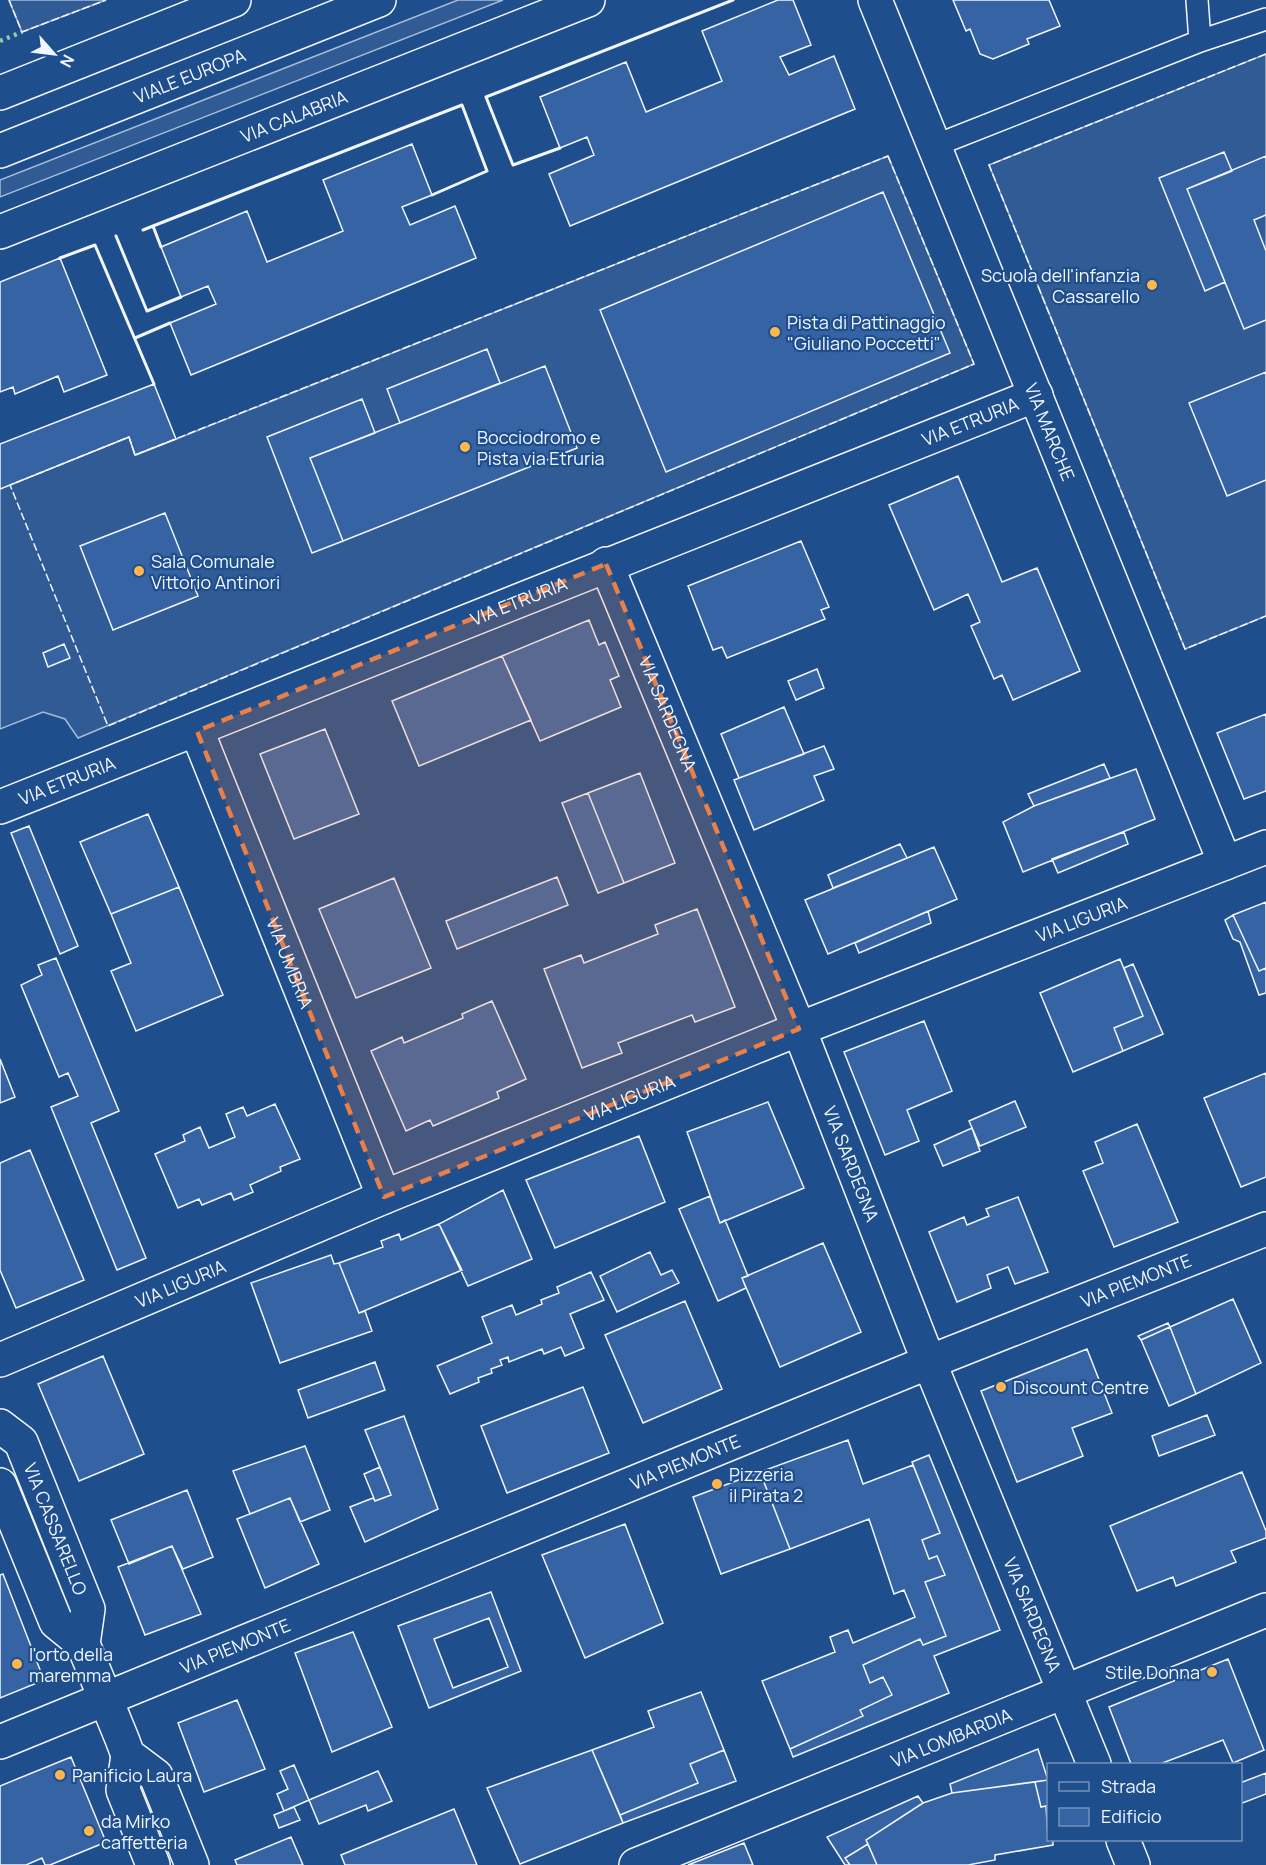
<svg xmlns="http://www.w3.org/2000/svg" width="1266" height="1865" font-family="Manrope,sans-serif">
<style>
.built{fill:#305b95;stroke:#a8bbd7;stroke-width:1.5}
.building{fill:#3563a3;stroke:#f2f6ff;stroke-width:1.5;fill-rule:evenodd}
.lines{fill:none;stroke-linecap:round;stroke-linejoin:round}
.service-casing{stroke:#f2f6ff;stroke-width:24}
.minor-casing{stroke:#f2f6ff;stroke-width:36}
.tertiary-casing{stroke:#f2f6ff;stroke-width:36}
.secondary-casing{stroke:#f2f6ff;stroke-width:36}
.service{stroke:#1f4e8c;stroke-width:21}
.minor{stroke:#1f4e8c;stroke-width:33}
.tertiary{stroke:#1f4e8c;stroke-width:33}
.secondary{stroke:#1f4e8c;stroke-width:33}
.hedge{stroke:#97c8a6;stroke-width:4.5;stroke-dasharray:3 4.5;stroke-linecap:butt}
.fence{stroke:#f2f6ff;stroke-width:1.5;stroke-dasharray:8 3;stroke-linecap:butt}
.wall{stroke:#f2f6ff;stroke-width:3}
.marked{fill:#ea8049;fill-opacity:0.2;stroke:#ea8049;stroke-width:4.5;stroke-dasharray:12 8;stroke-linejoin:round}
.poi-dot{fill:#ffb74d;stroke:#1f4e8c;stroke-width:2}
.labels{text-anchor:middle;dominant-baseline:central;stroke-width:4.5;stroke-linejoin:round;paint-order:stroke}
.street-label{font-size:18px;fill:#f2f6ff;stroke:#1f4e8c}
.poi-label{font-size:18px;fill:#f2f6ff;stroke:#1f4e8c;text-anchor:start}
</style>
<rect width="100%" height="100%" fill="#1f4e8c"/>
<!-- built -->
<path class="built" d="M9,0h97l-84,32z
M458,0h45l-503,197v-17z
M1266,54v562l-81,33 -196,-484z
M888,156l86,208 -896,374 -13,-19 -22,-7 -43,17v-240l129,-52 7,18z"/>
<!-- building -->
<path class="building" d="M778,0h15l18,45 -31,12 9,18 45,-19 21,53 -285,117 -21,-52 45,-19 -7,-18 -27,11 -20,-51 86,-35 20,50 76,-31 -20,-50z
M953,0h96l11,26 -33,13 2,5 -36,15 -13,-5 -10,-25 -4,2z
M412,144l20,51 -30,12 8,18 45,-19 21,52 -285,117 -21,-52 46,-19 -8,-18 -27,11 -20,-50 86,-36 20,51 76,-31 -20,-51z
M1224,152l8,19 -45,18 38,93 -20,9 -46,-113z
M1266,156v59l-12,5 12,31v69l-22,9 -57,-140z
M883,192l67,161 -284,119 -66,-162z
M60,258l47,117 -43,17 -6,-16 -43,18 -2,-7 -13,5v-110z
M487,349l13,34 -100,40 -13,-34z
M545,366l32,82 -234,93 -33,-83z
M1266,372v108l-39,16 -38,-93z
M154,384l22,55 -41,16 -6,-18 -129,52v-45z
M362,399l13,34 -65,25 33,83 -31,12 -45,-116z
M958,476l44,106 35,-14 43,103 -67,29 -11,-25 -8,4 -23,-53 9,-4 -12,-28 -34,16 -45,-105z
M165,513l33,83 -85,34 -33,-84z
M801,541l28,66 -8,3 4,9 -98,39 -5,-11 -9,3 -25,-64z
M589,620l10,25 6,-3 14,34 -9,4 11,27 -81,34 -38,-85z
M64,644l6,14 -22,9 -5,-14z
M502,656l29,64 -112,46 -27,-65z
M817,669l7,19 -28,12 -8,-19z
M784,707l20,47 -65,24 -18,-44z
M1266,714v77l-22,8 -27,-66z
M325,729l34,85 -65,25 -34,-85z
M824,746l10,23 -20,7 10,24 -70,30 -20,-50z
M1104,764l6,14 -76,28 -6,-12z
M1136,769l19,50 -132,53 -20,-50 31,-16z
M640,773l35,90 -51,20 -36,-90z
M588,793l36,90 -26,10 -36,-90z
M148,814l31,73 -68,27 -31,-72z
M29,826l49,120 -18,8 -49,-121z
M1124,832l4,12 -70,29 -6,-14z
M900,844l7,14 -74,30 -5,-13z
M934,847l23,52 -129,55 -23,-54z
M557,877l11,28 -111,44 -11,-28z
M394,878l37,90 -75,30 -37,-89z
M179,887l44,108 -87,36 -25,-60 20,-8 -20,-49z
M1266,902v66l-7,3 -26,-56z
M697,909l38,98 -40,15 -3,-7 -74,28 4,10 -40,15 -38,-99 37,-14 3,8 74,-29 -3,-9z
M928,911l3,12 -72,30 -4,-10z
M1233,915l26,56 7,-3v25l-7,2 -19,-53 -7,-3 -8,-19z
M56,958l63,153 -28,12 55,135 -29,12 -66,-163 27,-11 -10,-23 -9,4 -38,-92 21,-10 -4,-10z
M1120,959l23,57 -29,12 9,23 -50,21 -33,-79z
M1133,964l30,70 -40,17 -9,-23 29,-12 -19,-48z
M492,1001l34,78 -29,13 2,6 -66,28 -3,-6 -24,11 -35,-80 31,-14 2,6 59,-25 -1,-4z
M924,1021l28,70 -45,19 12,31 -34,14 -41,-103z
M0,1059l15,38 -15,6z
M1266,1073v104l-25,10 -37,-89z
M1015,1101l11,26 -46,19 -11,-25z
M768,1102l36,86 -84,35 -33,-91z
M275,1104l25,55 -20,8 1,4 -31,14 3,7 -19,8 -3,-7 -29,12 -3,-6 -21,9 -23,-54 30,-13 -2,-6 17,-8 9,21 26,-11 -9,-23 17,-7 4,9z
M1137,1124l41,98 -64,25 -31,-76 20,-8 -8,-21z
M972,1128l8,23 -37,15 -9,-21z
M639,1136l26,66 -110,46 -29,-68z
M30,1150l54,130 -68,28 -16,-38v-107z
M503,1190l29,69 -64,27 -29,-62z
M710,1196l10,27 5,-3 23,56 -6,2 4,10 -28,13 -39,-92z
M1018,1197l30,75 -33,12 -7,-17 -21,8 4,13 -34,14 -28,-70 35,-15 3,8 22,-9 -3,-7z
M439,1224l23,46 -103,43 -20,-50 44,-16 -2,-6 18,-7 2,6z
M823,1243l38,89 -81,35 -38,-89z
M650,1252l11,23 11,-5 7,13 -62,29 -17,-36z
M331,1255l3,9 5,-1 20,50 6,-2 7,20 -92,32 -29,-80z
M591,1272l13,28 -34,14 14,34 -19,8 -4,-9 -17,7 -2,-5 -33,13 -1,-5 -8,3 2,5 -11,4 1,4 -14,5 1,4 -29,12 -13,-28 55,-23 -10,-26 30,-12 4,10 26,-11 -1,-4 18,-7 -2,-6z
M1233,1299l28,64 -65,31 -26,-67z
M685,1301l37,88 -79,34 -38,-88z
M1168,1323l2,4 -29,13 -3,-4z
M1170,1327l26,67 -27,12 -28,-66z
M1087,1349l25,64 -40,15 11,28 -66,26 -36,-91z
M103,1356l41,98 -65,27 -41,-97z
M375,1362l10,28 -77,28 -10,-28z
M583,1387l26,66 -102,40 -26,-67z
M1207,1415l8,20 -56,21 -7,-20z
M404,1416l34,93 -73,33 -15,-35 23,-9 2,3 16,-6 -26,-65z
M848,1440l15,44 50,-19 27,68 -18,7 7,19 8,-3 8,19 -20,7 21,54 -23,9 -3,-6 -57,26 7,18 13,-6 9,18 -32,15 3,6 -73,33 -28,-68 73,-29 -5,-15 18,-7 5,13 62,-26 -11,-27 -10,4 -25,-75 -79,30 -30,-77z
M305,1446l25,64 -30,12 -10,-24 -40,16 -17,-43z
M929,1455l71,175 -66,26 15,37 -156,64 -3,-8 73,-33 -3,-6 32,-15 -9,-18 -13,6 -7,-18 57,-26 3,6 23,-9 -21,-54 20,-7 -8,-19 -8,3 -7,-19 18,-7 -28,-71z
M380,1467l11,28 -16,6 -11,-27z
M760,1472l30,77 -69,25 -28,-77z
M1242,1472l24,59v7l-35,13 5,11 -60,24 -3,-9 -36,14 -27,-65z
M187,1490l26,67 -30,12 -11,-23 -43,18 -18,-44z
M290,1498l29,66 -54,24 -28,-69z
M625,1524l38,99 -78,35 -43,-103z
M172,1546l29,68 -56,21 -27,-68z
M3,1574l41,106 -44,18v-123z
M491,1592l30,79 -92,37 -31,-82zM489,1618l19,49 -55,21 -19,-49z
M353,1632l39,95 -60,25 -37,-99z
M1228,1659l36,91 -31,13 -10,-23 -63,24h-29l-22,-57z
M701,1692l23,58 -34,14 8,19 -78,32 -28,-65 62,-23 -6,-16z
M237,1700l28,69 -61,23 -26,-69z
M1038,1749l10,31 -96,13 -2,-9z
M592,1750l31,73 -103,41 -33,-76z
M724,1750l12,31 -113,42 -3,-8 78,-32 -8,-19z
M71,1757l35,85 -56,23h-5l-3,-7 -16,7h-26v-79z
M294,1765l15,35 -25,11 -7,-17 11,-5 -8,-18z
M378,1771l14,30 -24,10 -2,-6 -47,19 -10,-24z
M1266,1773v21l-26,10v-21z
M1048,1780v36l-2,-10 -5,1 -6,-25z
M1035,1782l6,25 5,-1 2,34h5v5l-58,10v5l-27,5h-91l-11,-25 57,-37 29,-10z
M918,1796l5,7 -57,37 2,4 -23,14 5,7h-5l-18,-28z
M294,1807l6,13 -21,8 -5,-13z
M454,1809l23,56h-132l-4,-10z
M291,1837l12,28h-66l-2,-5z
M744,1843l9,22h-65z
M868,1844l9,21h-27l-5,-7z"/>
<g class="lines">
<defs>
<path id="service" d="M1197,0l3,41
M934,146l266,-105 66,-22"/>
<g id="minor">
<path id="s1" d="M875,0l350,863"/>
<path id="s2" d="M0,232l588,-232"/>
<path id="s3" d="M606,564l193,465 122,313 173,422"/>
<path id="s4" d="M197,731l187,466"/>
<path id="s5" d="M0,807l1036,-412"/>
<path id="s6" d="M0,1360l384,-163 415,-168 467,-182"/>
<path id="s7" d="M0,1742l929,-380 337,-133"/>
<path d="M1123,1840l10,25"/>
<path id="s8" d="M636,1865l630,-255"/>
</g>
<g id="tertiary">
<path id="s9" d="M0,1426l21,16 67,167 -5,35 39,95 6,16 28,21 36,89"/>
<path d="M0,1485l56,137 27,22"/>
<path d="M128,1755l-5,35 30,75"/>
</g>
<g id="secondary">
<path d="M0,93l234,-93"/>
<path id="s10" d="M0,151l379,-151"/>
</g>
</defs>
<!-- service casing -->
<use href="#service" class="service-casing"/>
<!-- minor casing -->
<use href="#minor" class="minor-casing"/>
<!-- tertiary casing -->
<use href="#tertiary" class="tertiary-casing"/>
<!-- secondary casing -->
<use href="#secondary" class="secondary-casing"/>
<!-- service -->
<use href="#service" class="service"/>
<!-- minor -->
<use href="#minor" class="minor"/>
<!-- tertiary -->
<use href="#tertiary" class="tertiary"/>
<!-- secondary -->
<use href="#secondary" class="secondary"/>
<!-- hedge -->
<path class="hedge" d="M0,41l22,-9"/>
<!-- fence -->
<path class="fence" d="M9,0l13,32 84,-32
M1266,54l-277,111 196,484 81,-33
M888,156l86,208 -866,362 -98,-241 119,-48 6,18z"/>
<!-- wall -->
<path class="wall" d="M560,148l-47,17 -27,-68 247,-97
M153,226l309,-121 25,66 -55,24
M143,230l10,-4 8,21
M116,236l31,75 34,-14
M60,258l35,-13 59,139
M135,338l35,-15"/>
</g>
<!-- marked area -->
<path class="marked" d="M606,564l193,465 -415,168 -187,-466z"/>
<!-- markers -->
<g class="poi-dot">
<circle cx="1152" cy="285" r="6"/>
<circle cx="775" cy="332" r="6"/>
<circle cx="465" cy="447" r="6"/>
<circle cx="139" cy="571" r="6"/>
<circle cx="1001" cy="1387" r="6"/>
<circle cx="717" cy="1484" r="6"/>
<circle cx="17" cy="1664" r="6"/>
<circle cx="1212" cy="1672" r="6"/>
<circle cx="60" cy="1775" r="6"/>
<circle cx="89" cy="1831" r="6"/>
</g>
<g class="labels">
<!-- street labels -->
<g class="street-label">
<text stroke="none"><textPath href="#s10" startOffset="204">VIALE EUROPA</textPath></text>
<text stroke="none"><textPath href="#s2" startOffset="316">VIA CALABRIA</textPath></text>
<text stroke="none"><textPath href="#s5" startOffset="1044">VIA ETRURIA</textPath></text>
<text stroke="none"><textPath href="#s1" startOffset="466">VIA MARCHE</textPath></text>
<text stroke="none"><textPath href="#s5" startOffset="558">VIA ETRURIA</textPath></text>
<text stroke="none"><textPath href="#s3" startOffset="162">VIA SARDEGNA</textPath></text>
<text stroke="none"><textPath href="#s5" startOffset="72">VIA ETRURIA</textPath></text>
<text stroke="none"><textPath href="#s6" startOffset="1168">VIA LIGURIA</textPath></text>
<text stroke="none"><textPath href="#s4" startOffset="250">VIA UMBRIA</textPath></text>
<text stroke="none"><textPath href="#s6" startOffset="682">VIA LIGURIA</textPath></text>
<text stroke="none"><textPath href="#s3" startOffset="648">VIA SARDEGNA</textPath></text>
<text stroke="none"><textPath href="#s7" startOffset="1226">VIA PIEMONTE</textPath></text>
<text stroke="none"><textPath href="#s6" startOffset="196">VIA LIGURIA</textPath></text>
<text stroke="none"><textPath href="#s7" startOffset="740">VIA PIEMONTE</textPath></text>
<text stroke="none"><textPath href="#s9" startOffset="120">VIA CASSARELLO</textPath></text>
<text stroke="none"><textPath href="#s3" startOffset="1134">VIA SARDEGNA</textPath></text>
<text stroke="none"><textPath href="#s7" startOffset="254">VIA PIEMONTE</textPath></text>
<text stroke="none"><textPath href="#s8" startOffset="340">VIA LOMBARDIA</textPath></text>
</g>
<!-- poi labels -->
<g class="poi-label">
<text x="1140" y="275" text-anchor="end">Scuola dell'infanzia<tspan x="1140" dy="21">Cassarello</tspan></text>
<text x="787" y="322">Pista di Pattinaggio<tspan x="787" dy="21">"Giuliano Poccetti"</tspan></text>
<text x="477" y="437">Bocciodromo e<tspan x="477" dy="21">Pista via Etruria</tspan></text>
<text x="151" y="561">Sala Comunale<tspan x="151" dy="21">Vittorio Antinori</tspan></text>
<text x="1013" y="1387">Discount Centre</text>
<text x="729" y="1474">Pizzeria<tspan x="729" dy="21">il Pirata 2</tspan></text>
<text x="29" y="1654">l'orto della<tspan x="29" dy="21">maremma</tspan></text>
<text x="1200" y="1672" text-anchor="end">Stile Donna</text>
<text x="72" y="1775">Panificio Laura</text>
<text x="101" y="1821">da Mirko<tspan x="101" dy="21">caffetteria</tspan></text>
</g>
</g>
<!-- legend -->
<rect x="1047" y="1763" width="195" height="78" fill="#1f4e8c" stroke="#7391ba" stroke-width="1.5"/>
<rect x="1059" y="1782" width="30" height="9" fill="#1f4e8c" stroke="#7391ba" stroke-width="1.5"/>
<text x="1101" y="1793" font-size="18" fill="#f2f6ff">Strada</text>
<rect x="1059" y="1808" width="30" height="18" fill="#3563a3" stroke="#7391ba" stroke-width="1.5"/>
<text x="1101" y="1823" font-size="18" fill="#f2f6ff">Edificio</text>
<!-- north arrow -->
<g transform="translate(54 54) rotate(118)" stroke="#1f4e8c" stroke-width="4.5" paint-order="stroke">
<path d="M0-4.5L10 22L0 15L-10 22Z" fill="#f2f6ff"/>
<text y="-9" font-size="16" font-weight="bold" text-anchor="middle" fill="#f2f6ff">N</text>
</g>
</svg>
